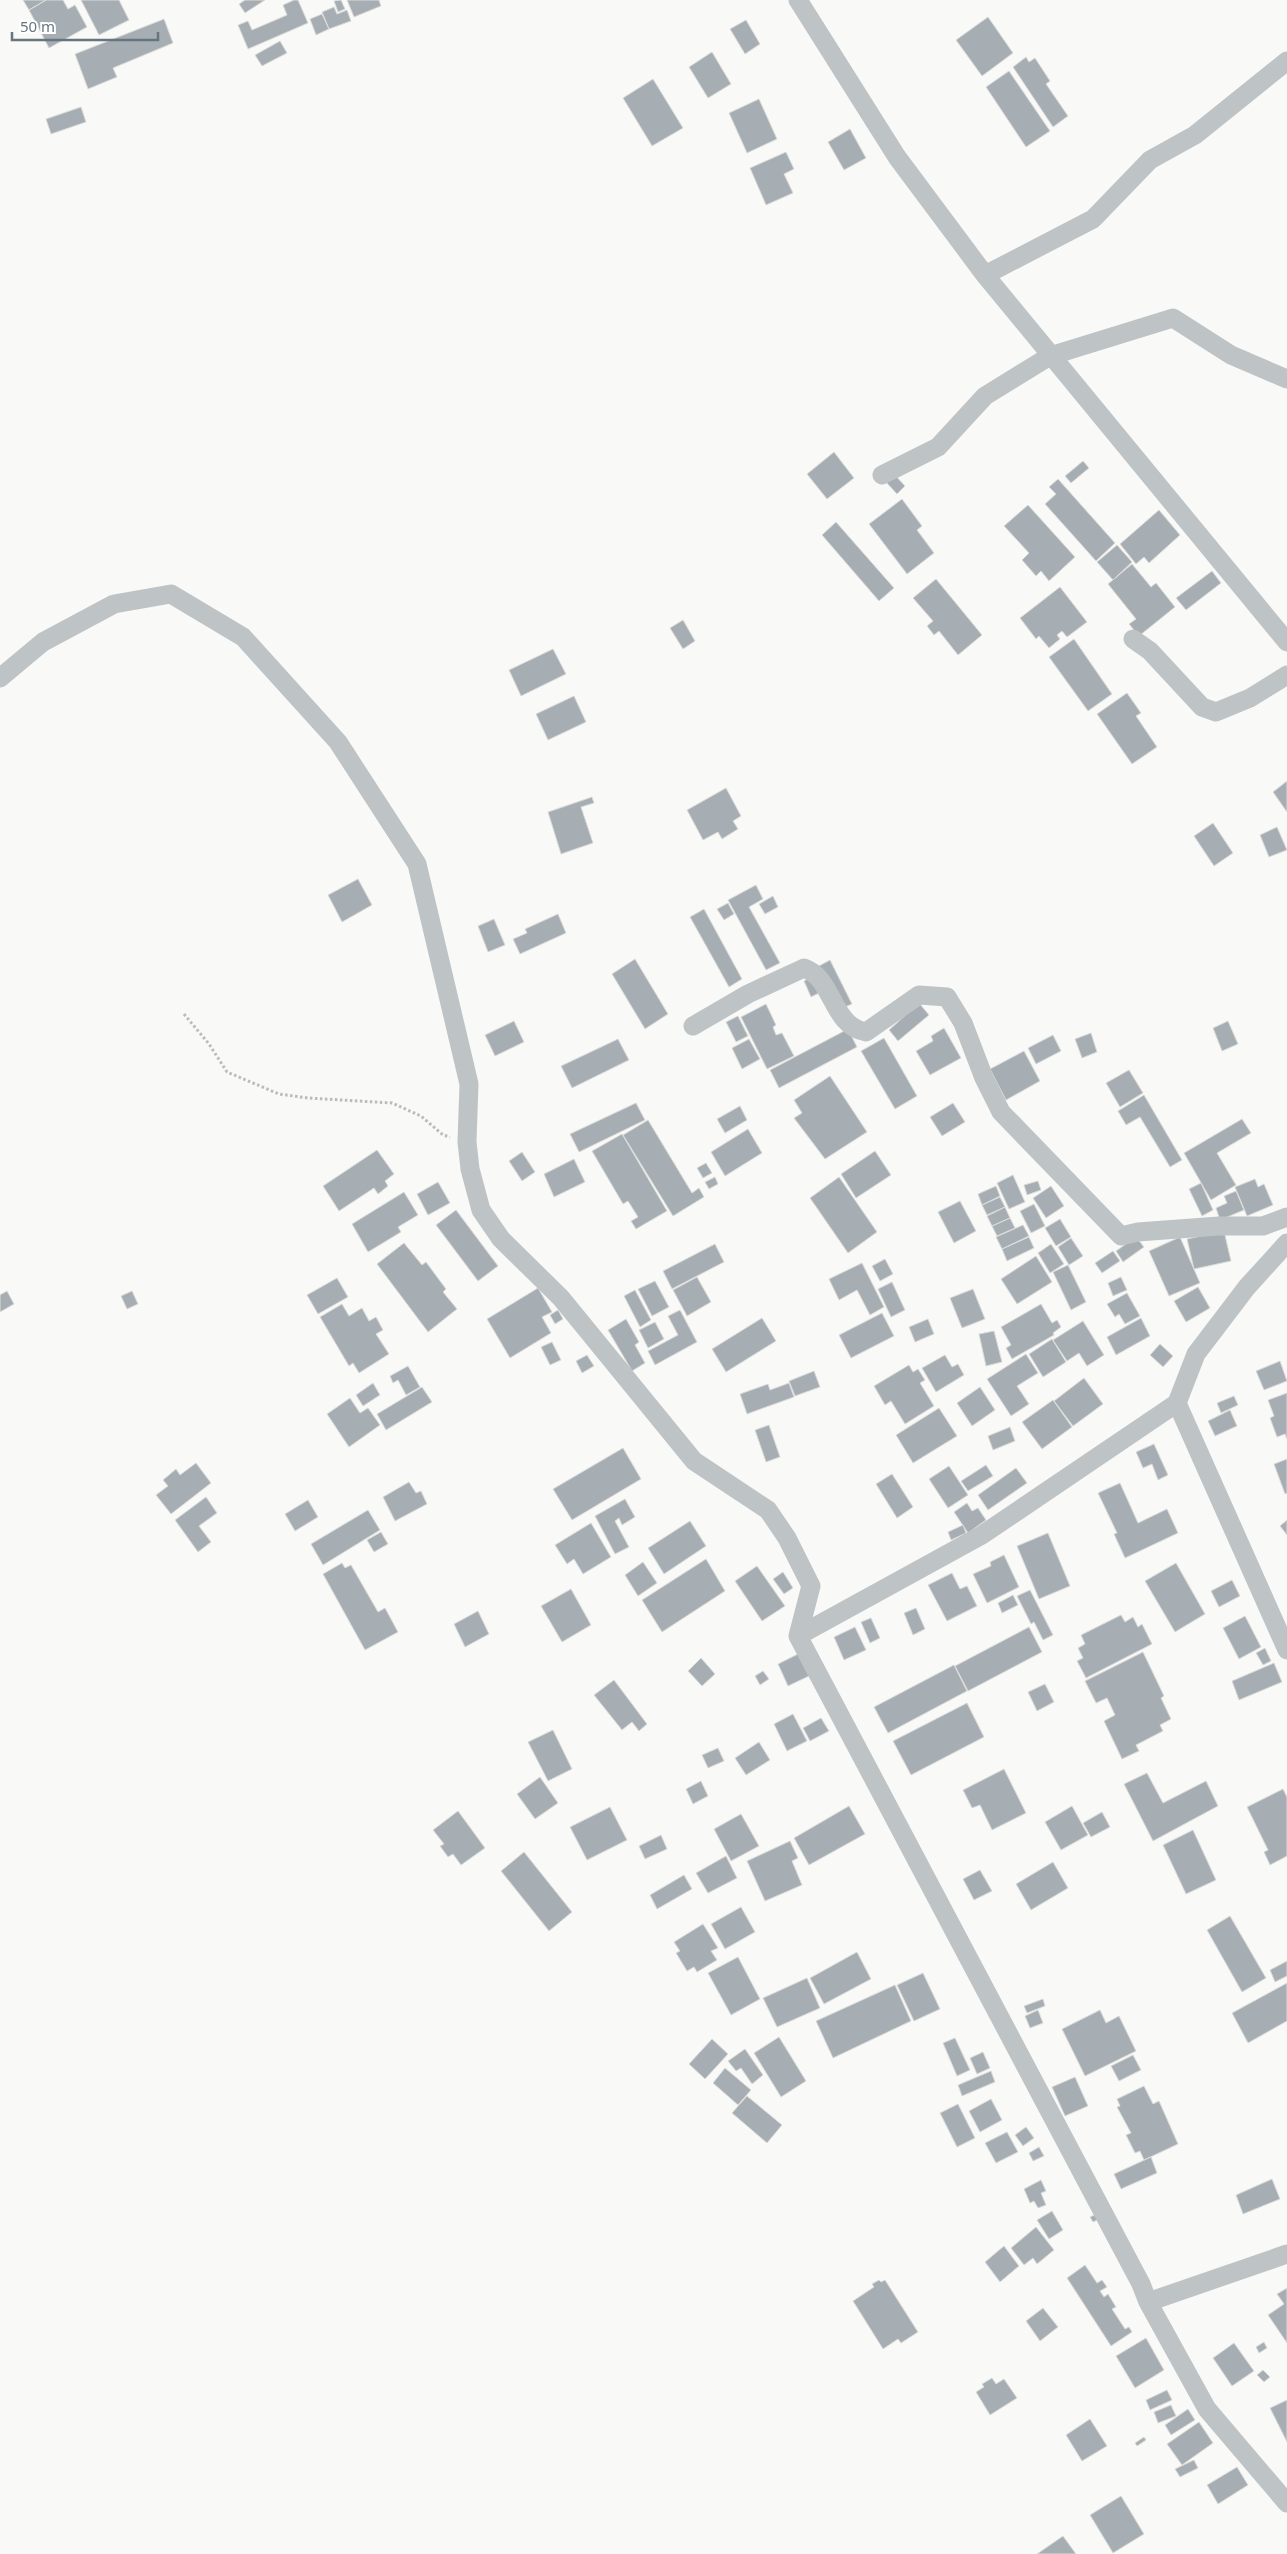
<svg xmlns="http://www.w3.org/2000/svg" width="1287" height="2554" font-family="'Noto Sans',sans-serif">
<style>
.building{fill:#a6aeb3;stroke:#dbdbd9}
.lines{fill:none;stroke-linecap:round;stroke-linejoin:round}
.path{stroke:#b9bcbe;stroke-width:3;stroke-dasharray:2.5 2.5;stroke-linecap:butt}
.minor{stroke:#bec3c6;stroke-width:19}
</style>
<rect width="100%" height="100%" fill="#f9f9f7"/>
<!-- building -->
<path class="building" d="M23,0h23l-17,10z
M46,0h17l5,9 7,-4 12,22 -38,21 -20,-38z
M81,0h38l10,20 -30,15z
M245,0h20l-20,13 -6,-9z
M294,0h4l10,23 -60,26 -10,-24 10,-4 4,9 35,-15 -4,-10z
M341,0l4,9 -7,3 -4,-11z
M347,0h32l2,6 -27,11z
M334,7l3,7 10,-4 4,11 -22,8 -7,-17z
M322,14l7,15 -13,6 -6,-16z
M988,17l25,36 -31,23 -26,-36z
M164,19l9,24 -60,25 4,9 -29,12 -13,-35z
M746,20l14,24 -15,10 -15,-25z
M280,41l7,12 -25,13 -7,-11z
M712,52l19,32 -23,14 -19,-31z
M1026,57l3,5 6,-4 15,23 -4,3 22,32 -15,11 -40,-60z
M1009,71l41,60 -24,16 -40,-60z
M653,79l30,49 -31,18 -29,-48z
M759,99l18,40 -30,14 -18,-40z
M81,107l5,15 -35,12 -5,-15z
M850,129l16,29 -22,12 -16,-28z
M786,152l8,17 -10,5 9,19 -27,12 -16,-37z
M834,452l20,26 -27,21 -20,-25z
M1083,461l6,7 -18,15 -6,-7z
M894,474l11,12 -8,8 -12,-13z
M1058,479l57,64 -19,18 -51,-57 11,-10 -7,-7z
M902,499l20,27 -5,4 17,23 -27,21 -38,-50z
M1028,505l47,52 -26,24 -8,-10 -5,5 -14,-16 7,-7 -25,-27z
M1159,510l21,25 -31,28 -5,-6 -8,7 -16,-20z
M836,522l58,66 -15,13 -57,-66z
M1117,545l15,17 -19,18 -16,-18z
M1132,564l19,23 5,-4 19,24 -36,29 -10,-12 7,-5 -28,-35z
M1212,571l9,12 -35,27 -10,-12z
M936,579l46,56 -24,20 -19,-24 -5,4 -7,-9 6,-5 -20,-23z
M1060,587l27,35 -20,15 -5,-6 -5,4 3,4 -11,9 -10,-12 -3,3 -16,-21z
M683,620l12,21 -12,8 -13,-21z
M1074,639l38,55 -24,17 -39,-54z
M553,649l13,25 -45,22 -12,-26z
M1127,693l14,20 -5,3 21,31 -25,17 -35,-50z
M574,696l12,26 -38,18 -12,-26z
M1287,781v31l-14,-20z
M726,788l15,28 -8,5 5,8 -16,10 -4,-7 -15,8 -16,-30z
M592,797l2,6 -13,4 12,36 -32,11 -13,-42z
M1213,823l20,30 -19,13 -20,-30z
M1277,827l10,23 -18,7 -9,-22z
M358,879l14,26 -30,17 -14,-27z
M756,885l7,14 -14,8 31,56 -14,7 -38,-70z
M773,896l5,11 -13,7 -6,-10z
M728,903l6,11 -10,6 -7,-11z
M704,909l38,70 -13,8 -39,-70z
M558,914l8,19 -46,21 -7,-15 14,-6 -2,-4z
M494,919l11,26 -17,7 -10,-26z
M635,959l33,55 -23,15 -33,-55z
M830,960l22,44 -12,5 -21,-43z
M813,976l8,16 -10,5 -7,-16z
M919,1003l10,12 -31,26 -9,-11z
M766,1004l10,21 -3,2 3,8 6,-2 12,23 -27,13 -26,-52z
M738,1016l10,20 -12,6 -10,-20z
M514,1021l10,21 -29,14 -10,-21z
M1228,1021l10,23 -16,7 -9,-23z
M944,1028l17,30 -31,17 -14,-24 17,-10 -2,-5z
M848,1029l9,18 -78,41 -9,-18z
M1091,1033l6,19 -15,6 -7,-19z
M1053,1035l8,16 -25,13 -8,-16z
M884,1038l33,58 -22,13 -34,-58z
M618,1039l11,21 -57,28 -11,-22z
M749,1039l11,20 -18,10 -10,-21z
M1024,1051l16,30 -34,19 -16,-31z
M1129,1070l14,23 -23,14 -14,-24z
M830,1076l37,56 -42,27 -31,-41 8,-5 -8,-13z
M1144,1095l38,65 -12,7 -30,-50 -14,8 -8,-14z
M636,1103l9,17 -66,32 -9,-18z
M953,1103l12,19 -23,14 -12,-19z
M740,1106l7,14 -22,13 -8,-14z
M1242,1119l9,14 -34,20 19,32 -25,15 -27,-47z
M648,1120l44,73 7,-5 5,9 -31,19 -50,-81z
M748,1129l14,24 -37,23 -14,-24z
M622,1134l45,77 -31,18 -5,-8 7,-4 -10,-16 -5,3 -31,-53z
M377,1150l17,24 -9,7 3,5 -10,8 -4,-6 -35,23 -16,-25z
M875,1151l16,24 -35,23 -15,-24z
M522,1152l13,20 -13,9 -13,-20z
M574,1159l11,23 -31,15 -10,-23z
M706,1163l6,10 -9,5 -6,-10z
M1013,1175l12,27 -16,7 -12,-26z
M715,1177l3,7 -9,5 -4,-7z
M839,1177l38,55 -29,21 -38,-55z
M1255,1179l3,8 6,-3 9,21 -26,11 -12,-29z
M1038,1181l3,9 -14,5 -3,-10z
M438,1182l12,21 -22,12 -11,-21z
M1201,1183l12,27 -11,6 -13,-27z
M996,1186l4,10 -18,9 -4,-11z
M1051,1186l13,20 -18,12 -13,-20z
M1236,1191l8,19 -24,10 -4,-12 11,-5 -3,-7z
M404,1192l14,23 -20,12 3,5 -33,20 -16,-28z
M1000,1197l5,10 -18,8 -5,-10z
M960,1201l16,30 -22,12 -16,-31z
M1034,1204l11,22 -14,7 -11,-22z
M1005,1207l5,11 -18,8 -5,-10z
M456,1210l42,56 -20,15 -42,-56z
M1010,1218l5,10 -18,8 -5,-10z
M1060,1219l11,18 -15,9 -11,-18z
M1023,1225l6,11 -27,13 -6,-12z
M1224,1231l7,30 -37,8 -7,-30z
M1029,1237l5,11 -27,13 -5,-12z
M1136,1237l8,10 -21,15 -7,-11z
M1180,1237l20,46 -31,13 -20,-45z
M1071,1238l12,18 -14,9 -11,-18z
M404,1243l18,22 4,-3 20,27 -3,3 14,17 -29,23 -51,-68z
M715,1244l9,18 -52,27 -9,-18z
M1051,1244l13,20 -14,9 -12,-20z
M1113,1251l7,10 -18,12 -7,-10z
M1036,1256l16,26 -35,22 -16,-25z
M885,1259l8,15 -13,7 -8,-15z
M862,1263l22,44 -14,8 -13,-25 -18,10 -10,-21z
M1068,1265l18,37 -15,8 -18,-38z
M697,1277l14,25 -24,14 -14,-26z
M1121,1277l6,13 -14,6 -5,-13z
M337,1278l11,19 -30,17 -11,-19z
M655,1281l14,26 -17,9 -14,-27z
M892,1282l13,28 -14,7 -13,-28z
M1198,1287l12,21 -24,14 -12,-21z
M538,1288l14,24 -10,5 9,16 -41,25 -23,-39z
M973,1289l12,30 -23,9 -12,-30z
M635,1290l16,30 -11,7 -16,-31z
M7,1291l7,13 -14,8v-17z
M132,1291l6,13 -11,5 -6,-13z
M1127,1293l13,23 -15,8 -6,-10 -4,3 -8,-13z
M342,1304l7,12 13,-8 7,13 7,-4 7,13 -7,4 13,20 -30,19 -6,-10 -4,3 -29,-49z
M1041,1304l11,19 5,-3 4,7 -8,6 1,2 -42,24 -6,-11 5,-3 -10,-18z
M558,1310l5,9 -8,5 -5,-9z
M680,1310l17,32 -42,23 -7,-14 30,-16 -10,-19z
M882,1313l12,23 -43,22 -12,-23z
M762,1318l14,23 -50,31 -14,-23z
M1141,1318l9,18 -34,19 -9,-18z
M626,1319l13,23 -4,3 10,18 -13,8 -24,-41z
M928,1319l6,15 -19,8 -6,-15z
M1083,1321l21,34 -17,11 -8,-13 -12,8 -14,-21z
M655,1322l9,17 -16,9 -9,-18z
M994,1331l8,31 -16,4 -7,-32z
M1052,1339l14,23 -23,15 -14,-23z
M552,1342l9,18 -11,5 -9,-18z
M1160,1344l13,12 -10,11 -13,-12z
M1026,1354l12,19 -21,13 12,18 -18,12 -24,-37z
M587,1355l7,11 -12,7 -6,-12z
M945,1355l7,12 6,-3 6,11 -28,17 -14,-24z
M1280,1361l7,20 -23,9 -8,-19z
M909,1365l4,7 5,-3 7,11 -5,3 14,23 -29,18 -14,-23 -6,4 -11,-19z
M408,1366l12,21 -14,8 -8,-15 -5,3 -3,-7z
M814,1371l6,16 -25,9 -6,-15z
M1084,1378l19,26 -30,22 -19,-25z
M373,1383l7,12 -17,11 -7,-11z
M789,1383l5,14 -47,17 -7,-20 28,-10 2,6z
M422,1387l10,15 -46,28 -9,-16z
M980,1387l15,23 -23,16 -15,-23z
M1287,1393v46l-2,-5 -8,3 -7,-19 4,-2 -6,-16z
M1234,1396l4,9 -17,8 -4,-10z
M350,1398l10,15 8,-5 12,17 -31,22 -22,-33z
M1053,1400l19,27 -30,22 -20,-27z
M939,1408l18,28 -44,27 -17,-28z
M1230,1410l7,16 -22,10 -7,-15z
M769,1425l11,32 -14,5 -11,-32z
M1010,1427l5,14 -22,9 -5,-14z
M1154,1444l14,31 -10,5 -6,-16 -9,4 -7,-16z
M623,1448l18,31 -69,41 -19,-31z
M1287,1459v34l-2,1 -11,-30z
M196,1463l15,20 -40,31 -15,-19 12,-9 -5,-6 13,-11 4,6z
M986,1465l7,11 -25,15 -7,-10z
M949,1466l19,29 -20,13 -19,-29z
M1016,1468l11,15 -39,27 -10,-15z
M892,1474l21,33 -16,11 -21,-34z
M409,1482l7,11 5,-2 6,13 -32,17 -12,-24z
M1120,1483l18,40 29,-14 11,24 -53,25 -11,-24 3,-1 -19,-40z
M206,1497l11,16 -18,13 12,16 -13,10 -23,-32z
M625,1499l10,18 -13,8 -3,-7 -4,3 14,26 -14,7 -20,-38z
M308,1500l10,17 -23,14 -10,-17z
M967,1503l5,8 6,-3 8,12 -18,13 -14,-21z
M368,1510l12,20 -57,35 -12,-21z
M1287,1520v15l-7,-9z
M690,1521l16,25 -42,28 -16,-26z
M591,1523l20,34 -28,17 -9,-15 -7,5 -12,-19z
M963,1525l3,8 -15,7 -3,-8z
M381,1532l7,12 -14,8 -7,-12z
M1048,1533l22,53 -31,13 -22,-53z
M1004,1555l15,32 -32,16 -14,-29 18,-8 -1,-4z
M706,1559l19,32 -63,41 -20,-32z
M643,1562l14,21 -19,13 -13,-21z
M342,1563l3,5 6,-3 27,47 7,-4 13,24 -33,18 -42,-76z
M1176,1563l29,51 -30,18 -30,-51z
M757,1566l28,40 -23,15 -27,-40z
M783,1572l10,16 -9,6 -11,-15z
M952,1573l8,16 7,-3 10,20 -30,15 -19,-36z
M1232,1580l8,16 -21,11 -8,-16z
M571,1589l20,36 -29,17 -21,-36z
M1030,1590l23,45 -10,5 -9,-18 -3,2 -14,-28z
M1013,1595l5,10 -16,8 -4,-10z
M916,1608l9,21 -12,6 -9,-22z
M478,1611l11,23 -24,13 -11,-23z
M1121,1615l4,7 8,-5 5,10 4,-3 10,20 -66,34 -9,-17 6,-3 -5,-10 7,-4 -4,-9z
M1245,1616l16,31 -22,12 -16,-31z
M871,1618l9,20 -10,5 -9,-21z
M855,1627l11,23 -22,10 -10,-23z
M1029,1627l13,25 -74,39 -13,-25z
M1265,1648l6,13 -8,4 -7,-12z
M1143,1652l21,44 -3,2 10,21 -11,6 3,6 -27,14 3,6 -17,8 -18,-38 11,-6 -8,-17 -11,5 -11,-22z
M798,1654l11,22 -21,10 -10,-22z
M701,1658l14,16 -13,12 -14,-15z
M1274,1663l8,19 -43,18 -7,-19z
M954,1665l13,26 -79,42 -14,-26z
M763,1671l6,8 -9,6 -5,-9z
M614,1680l33,44 -8,7 -7,-9 -10,8 -28,-35z
M1045,1684l9,18 -17,9 -9,-19z
M967,1703l17,34 -73,38 -18,-34z
M793,1714l14,27 -20,10 -13,-27z
M821,1718l8,13 -19,10 -7,-13z
M553,1730l19,39 -24,12 -20,-39z
M759,1742l11,18 -24,15 -11,-17z
M718,1748l6,13 -16,7 -6,-13z
M1004,1769l22,44 -34,17 -12,-25 -8,3 -9,-18z
M1147,1773l16,30 43,-22 12,25 -65,35 -29,-57z
M540,1777l18,26 -23,16 -18,-25z
M701,1781l7,15 -15,8 -7,-15z
M1283,1789l4,8v59l-17,9 -6,-13 4,-2 -21,-43z
M849,1806l16,28 -56,31 -15,-27z
M1072,1806l16,29 -27,15 -16,-28z
M610,1807l17,33 -40,20 -17,-33z
M458,1811l27,37 -24,17 -8,-11 -5,3 -8,-11 4,-2 -11,-14z
M1102,1812l8,15 -19,10 -8,-14z
M741,1814l18,32 -28,15 -17,-32z
M1193,1830l23,50 -30,14 -23,-49z
M661,1835l6,14 -22,10 -6,-13z
M790,1841l8,17 -6,3 10,24 -37,16 -18,-40z
M524,1852l48,60 -23,19 -48,-60z
M726,1856l11,22 -29,15 -12,-20z
M1053,1862l15,26 -37,22 -15,-26z
M980,1870l12,21 -18,9 -11,-21z
M684,1875l8,14 -35,20 -7,-14z
M741,1907l14,25 -30,17 -14,-25z
M1230,1916l36,62 -24,14 -35,-62z
M703,1924l15,24 -7,3 6,9 -20,12 -3,-5 -7,4 -11,-18 4,-2 -6,-9z
M857,1952l14,27 -47,25 -14,-26z
M738,1957l22,42 -29,16 -23,-42z
M1287,1961v15l-12,6 -5,-12z
M923,1973l17,36 -26,12 -17,-36z
M807,1978l13,30 -43,19 -14,-29z
M1287,1983v38l-39,22 -16,-30z
M895,1985l16,36 -78,37 -17,-37z
M1043,1999l2,7 -18,7 -3,-7z
M1038,2010l5,13 -13,5 -5,-12z
M1100,2010l6,13 13,-7 17,35 -51,25 -23,-47z
M779,2037l27,44 -25,16 -27,-44z
M955,2038l15,32 -13,6 -14,-33z
M712,2039l16,15 -23,25 -16,-15z
M745,2049l18,26 -11,9 -11,-16 -5,3 -8,-10z
M983,2052l7,16 -13,6 -7,-16z
M1133,2055l8,15 -22,11 -8,-15z
M725,2068l26,22 -13,15 -25,-22z
M991,2071l4,11 -33,14 -4,-11z
M1075,2077l13,29 -23,10 -13,-29z
M1144,2086l9,18 6,-3 19,43 -34,16 -4,-9 -5,2 -9,-18 5,-2 -14,-26 3,-1 -3,-7z
M747,2096l35,29 -15,18 -35,-30z
M991,2099l11,21 -22,12 -11,-21z
M958,2104l17,34 -18,9 -17,-34z
M1026,2127l8,11 -11,8 -8,-11z
M1007,2132l11,20 -22,11 -11,-20z
M1039,2147l5,9 -11,5 -4,-8z
M1151,2157l6,16 -36,16 -7,-15z
M1272,2179l8,20 -37,15 -7,-19z
M1041,2180l5,11 -5,2 5,12 -8,3 -4,-7 -4,2 -6,-14z
M1052,2211l11,19 -14,9 -12,-19z
M1097,2214l2,5 -6,3 -3,-5z
M1036,2227l18,23 -17,14 -4,-6 -9,7 -13,-17z
M1004,2246l15,20 -19,16 -15,-20z
M1085,2265l12,18 5,-3 5,7 -7,4 4,6 4,-3 8,13 -4,2 13,20 4,-2 3,5 -21,14 -44,-68z
M879,2280l2,2 4,-2 33,52 -17,11 -3,-4 -15,10 -30,-48 21,-14 -2,-3z
M1287,2288v55l-19,-28 16,-11 -7,-10z
M1043,2308l15,19 -18,14 -14,-20z
M1146,2338l18,32 -29,18 -19,-32z
M1264,2342l3,6 -8,5 -3,-6z
M1234,2343l20,28 -22,15 -19,-28z
M1263,2370l7,7 -6,5 -7,-7z
M992,2378l4,6 8,-5 13,19 -27,17 -14,-23 8,-5 -2,-3z
M1167,2390l5,10 -22,10 -4,-10z
M1287,2400v42l-17,-34z
M1171,2405l5,11 -18,7 -4,-11z
M1188,2409l7,11 -24,15 -6,-10z
M1090,2419l17,27 -25,15 -16,-26z
M1199,2422l14,21 -31,22 -15,-21z
M1144,2437l2,3 -9,6 -2,-3z
M1194,2460l4,8 -18,9 -5,-8z
M1237,2467l11,18 -30,19 -11,-19z
M1121,2496l23,38 -31,19 -23,-38z
M1063,2536l13,18h-39z"/>
<g class="lines">
<!-- path -->
<path class="path" d="M184,1014l25,30 18,28 52,22 29,4 84,5 29,13 22,19 7,2"/>
<!-- minor -->
<path class="minor" d="M798,0l99,157 88,118 302,367
M985,275l108,-56 57,-59 45,-25 92,-74
M882,475l56,-28 47,-51 65,-40 123,-38 58,37 56,24
M1133,639l17,12 52,56 14,5 34,-14 37,-23
M0,678l43,-36 71,-38 57,-10 72,43 95,105 79,122 52,220 -2,58 3,27 11,41 20,29 60,59 133,163 74,49 19,28 24,48 -13,50
M693,1026l55,-32 56,-26c30,10 27,58 62,64l53,-37 28,2 16,26 21,55 17,34 120,124 17,-4 81,-6h44l24,-9
M1287,1243l-40,44 -51,67 -19,49 -195,132 -184,101 343,648 7,18 139,-48
M1177,1403l110,247
M1148,2302l59,107 80,94"/>
</g>
<!-- scale -->
<path d="M12 32v8h146v-8" fill="none" stroke="#66757e" stroke-width="2.5"/>
<text x="20" y="32" font-size="15" fill="#66757e" stroke="#ffffff" stroke-width="4" paint-order="stroke">50 m</text>
</svg>
